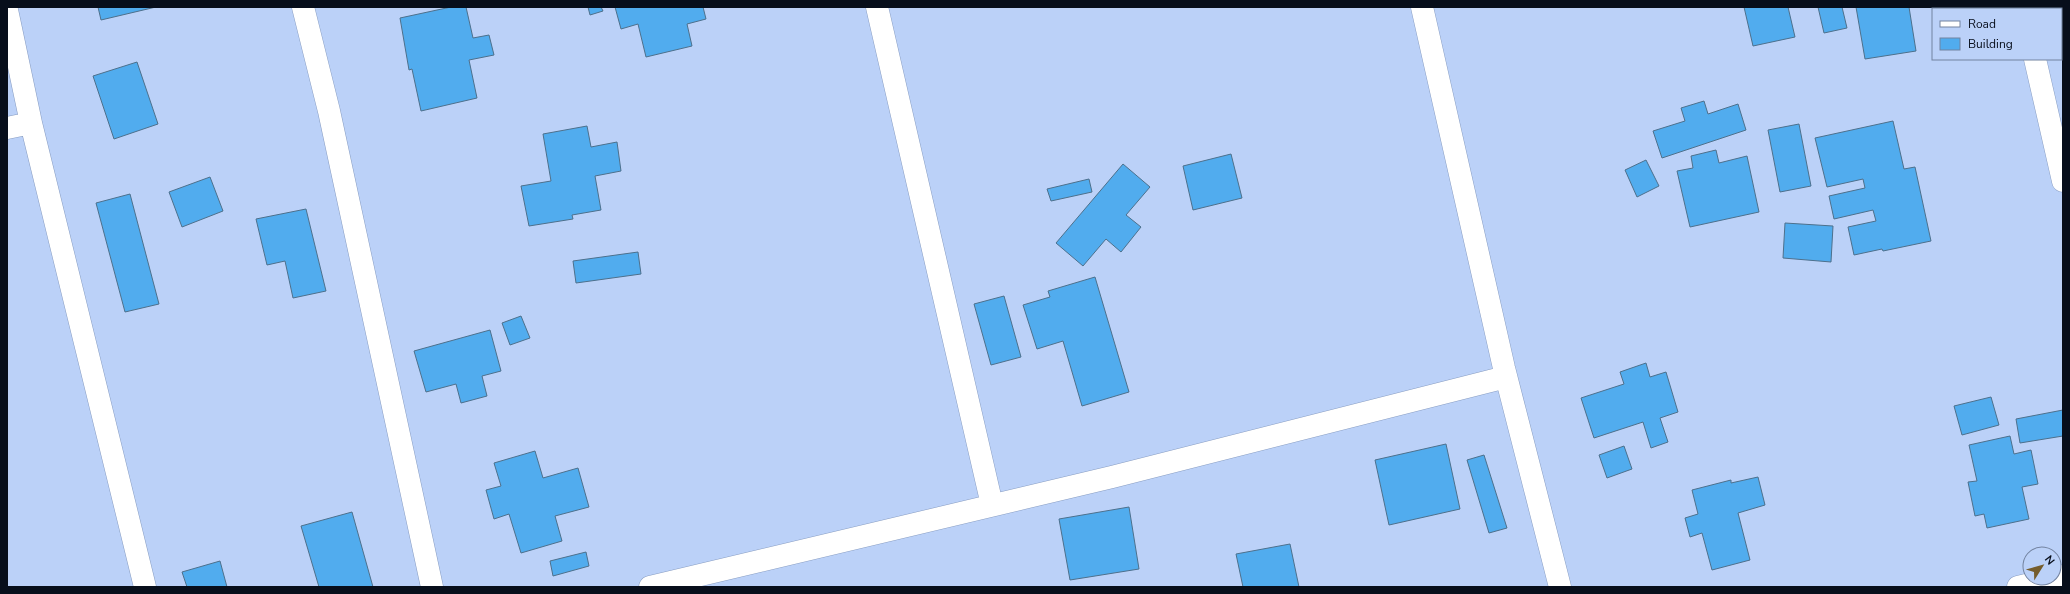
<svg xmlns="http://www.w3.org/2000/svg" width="2070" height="594" font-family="'Nunito Sans',sans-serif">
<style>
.building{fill:#51acee;stroke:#4d708c}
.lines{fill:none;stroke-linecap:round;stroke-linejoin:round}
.minor-casing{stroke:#889dc2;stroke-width:23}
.minor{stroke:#fff;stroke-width:22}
</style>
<rect width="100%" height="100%" fill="#bbd1f8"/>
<!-- building -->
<path class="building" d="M98,7h58l-55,13z
M451,7h15l7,31 16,-3 5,20 -25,5 8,38 -56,13 -9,-42 -3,1 -9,-52z
M588,7h13l2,4 -13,4z
M615,7h88l3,12 -19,5 5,22 -46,11 -8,-33 -17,5z
M1744,7h44l7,30 -42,9z
M1818,7h24l5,21 -23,5z
M1856,7h53l7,44 -51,8z
M137,62l21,62 -44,15 -21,-63z
M1704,101l4,13 30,-10 8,26 -84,28 -9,-27 32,-10 -4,-13z
M1893,121l11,48 11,-2 16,74 -48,10 -1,-2 -28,6 -6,-28 28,-6 -3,-11 -39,9 -5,-23 36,-8 -2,-9 -36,8 -12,-49z
M1799,124l12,62 -31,6 -12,-62z
M587,126l4,21 26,-5 4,29 -26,5 6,34 -29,5 1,4 -44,7 -8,-40 30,-5 -8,-47z
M1716,150l3,13 28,-7 12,56 -69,15 -13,-56 16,-3 -2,-12z
M1231,154l11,44 -49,12 -10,-44z
M1646,160l13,26 -22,11 -12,-27z
M1123,164l27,23 -24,28 15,12 -20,25 -15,-13 -23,27 -27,-23z
M210,177l13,34 -41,16 -13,-35z
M1089,179l3,13 -41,9 -4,-12z
M130,194l29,110 -34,8 -29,-109z
M306,209l20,82 -33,7 -8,-37 -18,4 -11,-46z
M1785,223l48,3 -2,36 -48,-4z
M638,252l3,22 -65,9 -3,-22z
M1095,277l34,115 -47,14 -19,-65 -26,8 -14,-44 27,-8 -2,-6z
M1004,296l17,61 -30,8 -17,-61z
M521,316l9,22 -20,7 -8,-22z
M490,330l11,41 -19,5 5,20 -26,7 -5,-19 -30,8 -12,-41z
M1646,363l4,14 16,-5 12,40 -18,6 8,24 -17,6 -8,-26 -49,16 -13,-40 43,-14 -4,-12z
M1991,397l8,28 -37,10 -8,-29z
M2063,410v26l-43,7 -4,-24z
M2010,436l4,18 17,-4 7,34 -16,3 7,32 -42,9 -3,-14 -9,2 -7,-34 9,-1 -8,-36z
M1446,444l14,65 -71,16 -14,-65z
M1624,446l8,23 -25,9 -8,-23z
M535,451l8,27 35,-10 11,39 -34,9 7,25 -41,12 -12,-39 -15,5 -8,-29 15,-4 -7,-23z
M1484,455l23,73 -18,5 -22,-73z
M1758,477l7,28 -27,8 12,47 -38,10 -10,-37 -12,4 -5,-19 13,-4 -6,-24 39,-10v3z
M1129,507l10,62 -69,11 -11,-61z
M352,512l21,75h-54l-18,-61z
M1290,544l9,43h-56l-7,-33z
M586,552l3,14 -36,10 -3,-15z
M220,561l7,26h-40l-5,-15z"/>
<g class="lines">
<defs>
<path id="minor" d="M303,7l26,104 103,476
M877,7l115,498
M1422,7l82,361 56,219
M2024,7v2
M7,10l24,113 114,464
M2035,59l28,122
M7,128l24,-5
M650,587l462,-110 394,-100
M2018,587l45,-11"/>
</defs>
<!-- minor casing -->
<use href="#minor" class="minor-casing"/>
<!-- minor -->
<use href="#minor" class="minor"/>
</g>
<!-- border -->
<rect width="2070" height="594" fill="none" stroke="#070e1b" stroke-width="16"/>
<!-- legend -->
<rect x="1932" y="8" width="130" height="52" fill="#bbd1f8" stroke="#7383a0"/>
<rect x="1940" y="21" width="20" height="6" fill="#ffffff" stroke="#7383a0"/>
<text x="1968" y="28" font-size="12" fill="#070e1b">Road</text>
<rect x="1940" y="38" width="20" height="12" fill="#51acee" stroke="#7383a0"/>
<text x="1968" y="48" font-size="12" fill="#070e1b">Building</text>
<!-- north arrow -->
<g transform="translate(2042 566) rotate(53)"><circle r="19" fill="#bbd1f8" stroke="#7383a0"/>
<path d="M0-3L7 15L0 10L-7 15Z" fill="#755d2d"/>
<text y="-6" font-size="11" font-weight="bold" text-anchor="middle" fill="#070e1b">N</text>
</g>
</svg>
